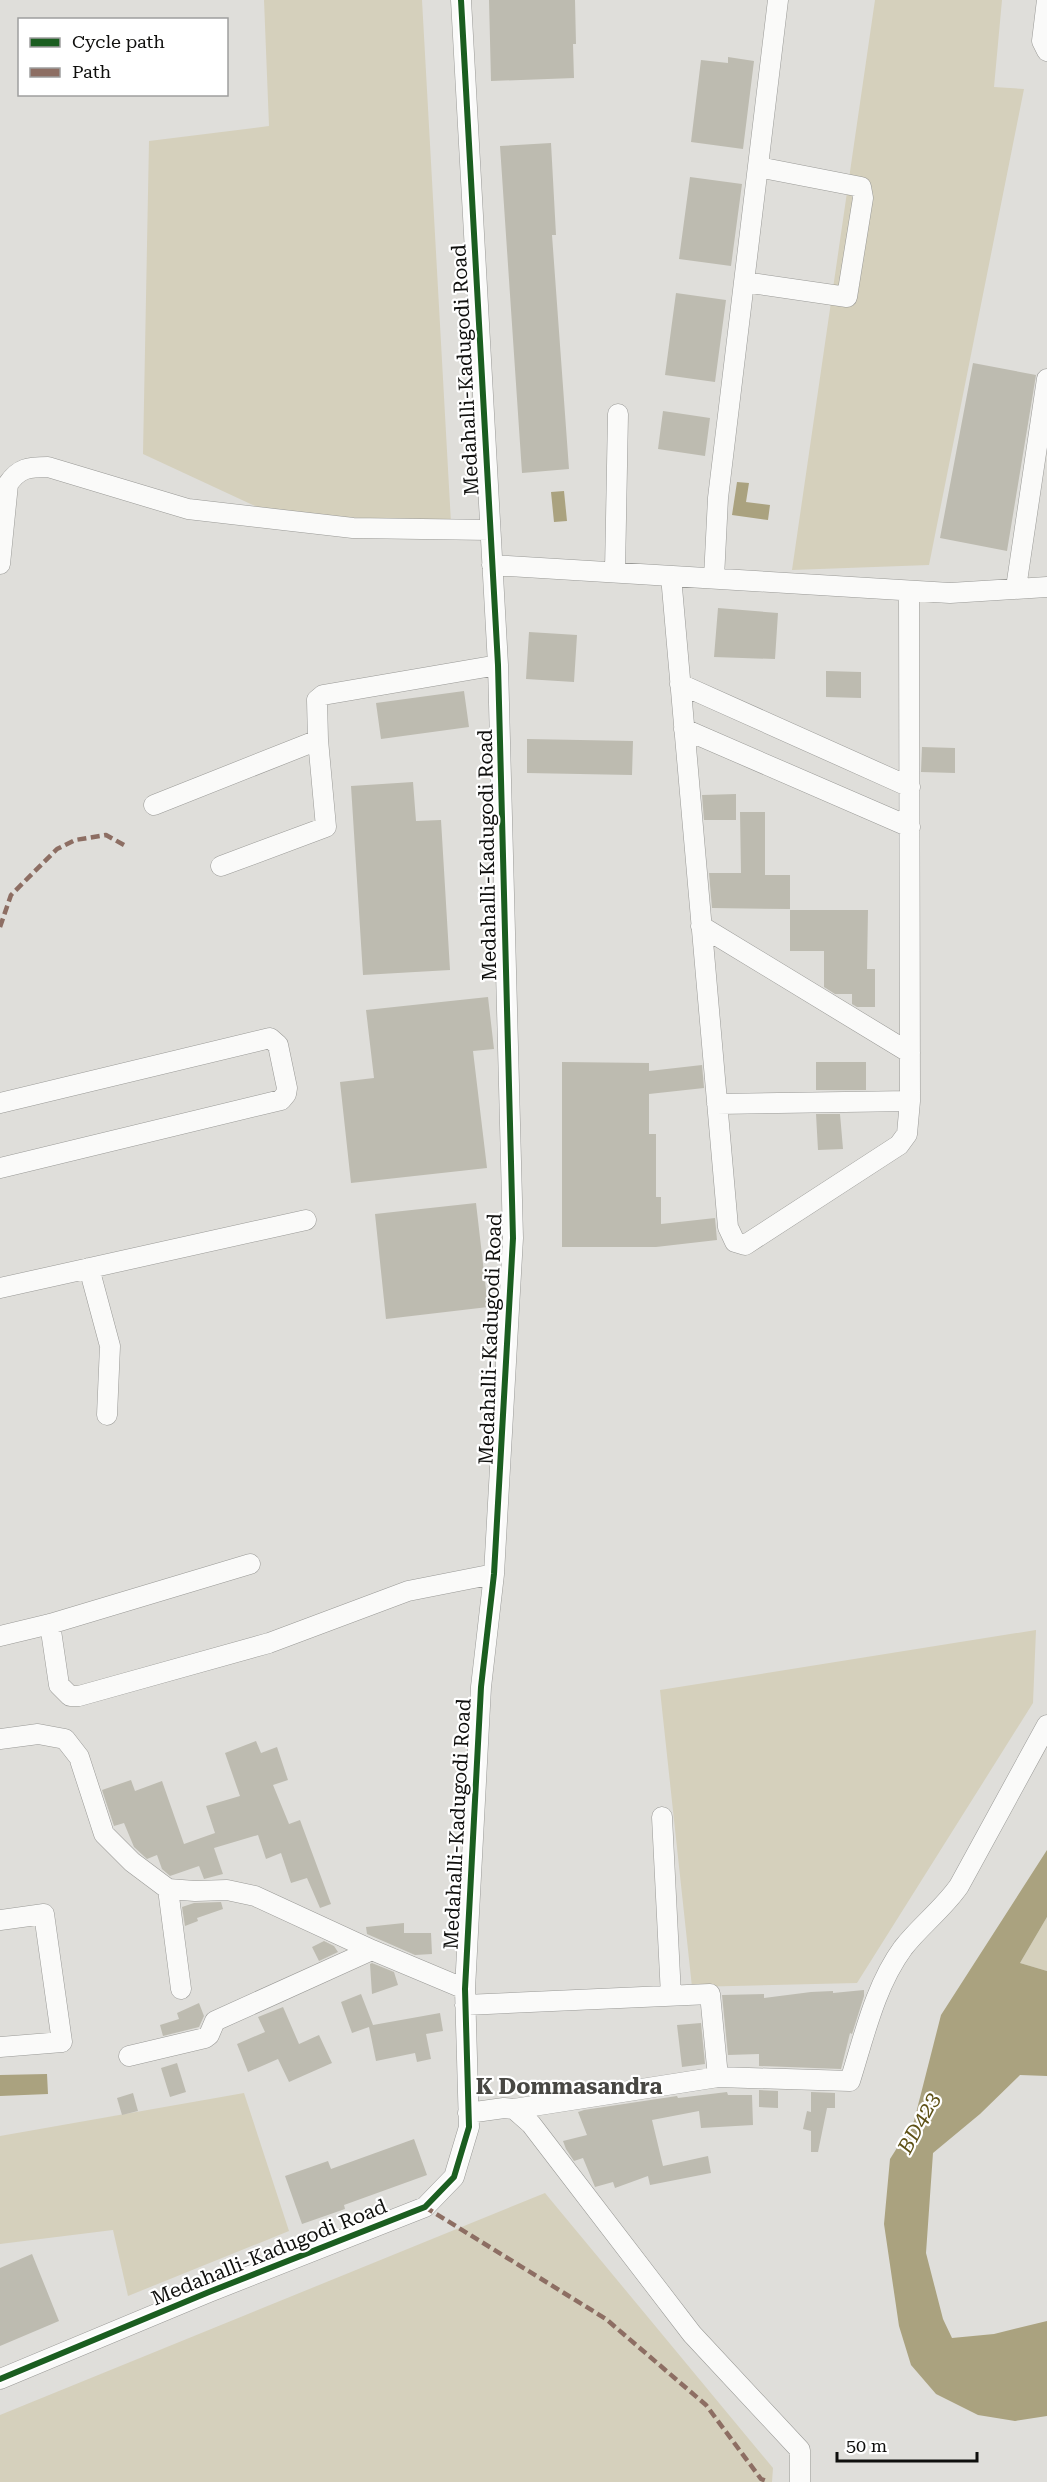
<svg xmlns="http://www.w3.org/2000/svg" width="1047" height="2482" font-family="'Roboto Serif',serif">
<style>
.green{fill:#d5d0bc}
.water{fill:#aaa27f}
.building{fill:#bdbbb0}
.lines{fill:none;stroke-linecap:round;stroke-linejoin:round}
.minor-casing{stroke:#999996;stroke-width:21}
.minor{stroke:#fafaf9;stroke-width:20}
.quiet{stroke:#8d6e63;stroke-width:4.5;stroke-dasharray:9 4.5;stroke-linecap:butt}
.cycleway-casing{stroke:#fff;stroke-width:10}
.cycleway{stroke:#1b5e20;stroke-width:6}
.labels{text-anchor:middle;dominant-baseline:central;stroke-width:4.5;stroke-linejoin:round;paint-order:stroke}
.street-label{font-size:20px;fill:#0f0f0d;stroke:#fff}
.water-label{font-size:21px;font-style:italic;fill:#5e5116;stroke:#fff}
.quarter-label{font-size:22px;font-weight:bold;fill:#484743;stroke:#fff}
</style>
<rect width="100%" height="100%" fill="#dfdeda"/>
<!-- green -->
<path class="green" d="M264,0h158l29,523 -181,-10 -127,-59 6,-313 120,-15z
M875,0h127l-8,87 30,2 -95,476 -137,5z
M1036,1630l-3,73 -176,280 -165,4 -32,-297z
M1047,1917v54l-27,-8z
M244,2093l45,138 -161,65 -15,-66 -113,14v-108z
M545,2193l228,275 -1,14h-772v-67z"/>
<!-- water -->
<path class="water" d="M737,482l12,1 -3,19 24,3 -2,15 -36,-5z
M564,491l3,30 -13,1 -3,-30z
M1047,1850v67l-27,46 27,8v105l-27,-1 -40,39 -47,39 -7,100 17,66 9,19 42,-4 53,-13v95l-32,5 -37,-6 -42,-21 -25,-29 -12,-39 -15,-102 6,-65 24,-38 27,-106z
M47,2074l1,20 -48,2v-21z"/>
<!-- building -->
<path class="building" d="M489,0h86l1,44h-3l1,34 -83,3z
M728,57l26,4 -11,88 -52,-7 10,-82 27,3z
M551,143l5,92h-4l17,234 -47,4 -22,-327z
M690,177l52,7 -11,82 -52,-7z
M676,293l50,7 -11,82 -50,-7z
M973,363l63,12 -29,176 -67,-13z
M663,411l47,7 -5,38 -47,-7z
M718,608l60,5 -3,46 -61,-2z
M529,632l48,3 -3,47 -48,-3z
M826,671l35,1v26l-35,-1z
M464,691l5,36 -88,12 -5,-36z
M527,739l106,2 -1,34 -105,-2z
M922,747l33,1v25l-34,-1z
M413,782l3,39 25,-1 9,150 -87,5 -12,-189z
M736,794v26h-32l-2,-25z
M740,812h25v63h25v34l-78,-1 -3,-35h32z
M790,910h78l-1,59h8v38h-18l-5,-3v-10h-17l-11,-7v-36h-34z
M488,997l6,52 -21,2 14,117 -136,15 -11,-101 34,-4 -8,-68z
M562,1062l87,1v8l53,-6 2,23 -55,6v40h7v63h5v27l54,-6 2,22 -61,7h-94z
M816,1062h50v28h-50z
M816,1114h24l3,35 -25,1z
M476,1203l12,104 -102,12 -11,-105z
M256,1741l5,12 16,-6 11,33 -15,5 16,39 11,-4 31,84 -11,4 -13,-30 -16,5 -10,-30 -15,6 -8,-24 -44,13 9,26 -19,5 -5,-13 -29,10 -8,-7 -5,-14 -10,4 -13,-12 -10,-24 -10,3 -12,-36 29,-10 4,11 27,-10 22,63 31,-11 -9,-27 34,-10 -15,-43z
M221,1902l2,7 -26,9 1,3 -13,5 -3,-19 12,-4z
M404,1923v10h27l1,21 -17,1 -48,-21 -1,-7z
M324,1941l10,5 4,6 -19,9 -7,-14z
M372,1963l22,9 4,13 -26,9 -2,-30z
M864,1990v6l-12,38 -2,-1 -9,36 -82,-3v-12l-31,1 -6,-60 42,-1v4l47,-6 22,-1v2z
M361,1994l12,31 67,-12 3,18 -17,3 5,25 -14,3 -2,-9 -39,8 -7,-34 -17,6 -11,-31z
M199,2003l5,13 -5,11 -36,9 -3,-11 19,-6 -2,-6z
M283,2007l16,37 20,-9 13,28 -43,19 -11,-23 -30,13 -11,-28 28,-12 -7,-15z
M701,2023l4,41 -23,3 -5,-42z
M177,2063l9,29 -16,5 -9,-29z
M759,2090l19,1v17l-19,-1z
M727,2092l1,3h24l1,30 -52,3 -2,-17 -47,9 11,46 45,-10 3,17 -61,12 -2,-9 -33,12 -2,-6 -18,5 -12,-29 -9,3 -8,-12 -3,-8 24,-6 -9,-23 6,-2 93,-14 1,2z
M811,2092l24,1v15h-8l-9,44h-7v-21l-8,-2 4,-18 4,1z
M133,2093l5,18 -16,4 -5,-17z
M414,2139l13,36 -83,30 1,4 -43,15 -17,-48 43,-15 3,8z
M32,2254l27,67 -59,25v-78z"/>
<g class="lines">
<defs>
<path id="minor" d="M1047,0l-5,41 5,10
M744,282l103,15 16,-99 -2,-11 -103,-20
M0,564l8,-80c11,-16 20,-17 40,-17l140,42 165,19 137,2
M492,565l458,28 97,-6
M615,571l3,-157
M671,576l57,651 7,15 10,3 154,-100 8,-11 3,-33 -1,-510
M714,578l4,-80 60,-498
M1016,588l31,-209
M680,684l230,103
M684,729l226,98
M154,805l164,-65
M221,866l105,-39 -8,-87 -1,-40 6,-5 175,-30
M701,926l209,127
M0,1103l270,-65 8,7 9,43 -1,6 -5,6 -281,68
M717,1104l193,-3
M89,1268l21,78 -3,69
M0,1288l306,-68
M50,1624l9,61 11,11h9l190,-53 139,-52 86,-17
M0,1636l50,-12 200,-60
M0,1739l38,-5 27,5 14,18 25,77 28,28 36,27 27,2 32,-1 28,6 117,54 93,39
M662,1817l9,179
M168,1889l13,100
M0,1920l44,-6 18,128 -62,5
M465,2005l245,-11 8,83
M129,2056l76,-18 4,-3 6,-14 157,-71
M514,2109l204,-32 132,4c14,-44 25,-95 53,-133 17,-22 40,-39 56,-62l88,-161
M468,2113l36,-5 10,1 17,15 161,210 108,116v32
M0,2379l209,-87 216,-85 29,-30 15,-50 -4,-138 16,-302 13,-113 19,-336 -15,-573 -37,-665"/>
</defs>
<!-- minor casing -->
<use href="#minor" class="minor-casing"/>
<!-- minor -->
<use href="#minor" class="minor"/>
<!-- quiet -->
<path class="quiet" d="M0,927l11,-32 46,-46 18,-9 31,-5 18,10
M425,2207l181,112 100,86 55,74 8,3"/>
<defs>
<path id="cycleway" d="M0,2379l209,-87 216,-85 29,-30 15,-50 -4,-138 16,-302 13,-113 19,-336 -15,-573 -37,-665"/>
</defs>
<!-- cycleway casing -->
<use href="#cycleway" class="cycleway-casing"/>
<!-- cycleway -->
<use href="#cycleway" class="cycleway"/>
</g>
<g class="labels">
<!-- street labels -->
<g class="street-label">
<text transform="translate(465 370) rotate(-93)">Medahalli-Kadugodi Road</text>
<text transform="translate(487 855) rotate(-91)">Medahalli-Kadugodi Road</text>
<text transform="translate(490 1339) rotate(-88)">Medahalli-Kadugodi Road</text>
<text transform="translate(457 1824) rotate(-87)">Medahalli-Kadugodi Road</text>
<text transform="translate(269 2252) rotate(-22)">Medahalli-Kadugodi Road</text>
</g>
<!-- water labels -->
<g class="water-label">
<text transform="translate(919 2123) rotate(-62)">BD423</text>
</g>
<!-- quarter labels -->
<g class="quarter-label">
<text x="569" y="2086">K Dommasandra</text>
</g>
</g>
<!-- legend -->
<rect x="18" y="18" width="210" height="78" fill="#ffffff" stroke="#9f9f9e" stroke-width="1.5"/>
<rect x="30" y="38" width="30" height="9" fill="#1b5e20" stroke="#9f9f9e" stroke-width="1.5"/>
<text x="72" y="48" font-size="18" fill="#0f0f0d">Cycle path</text>
<rect x="30" y="68" width="30" height="9" fill="#8d6e63" stroke="#9f9f9e" stroke-width="1.5"/>
<text x="72" y="78" font-size="18" fill="#0f0f0d">Path</text>
<!-- scale -->
<path d="M837 2452v9h140v-9" fill="none" stroke="#0f0f0d" stroke-width="3"/>
<text x="846" y="2452" font-size="18" fill="#0f0f0d" stroke="#ffffff" stroke-width="4.5" paint-order="stroke">50 m</text>
</svg>
